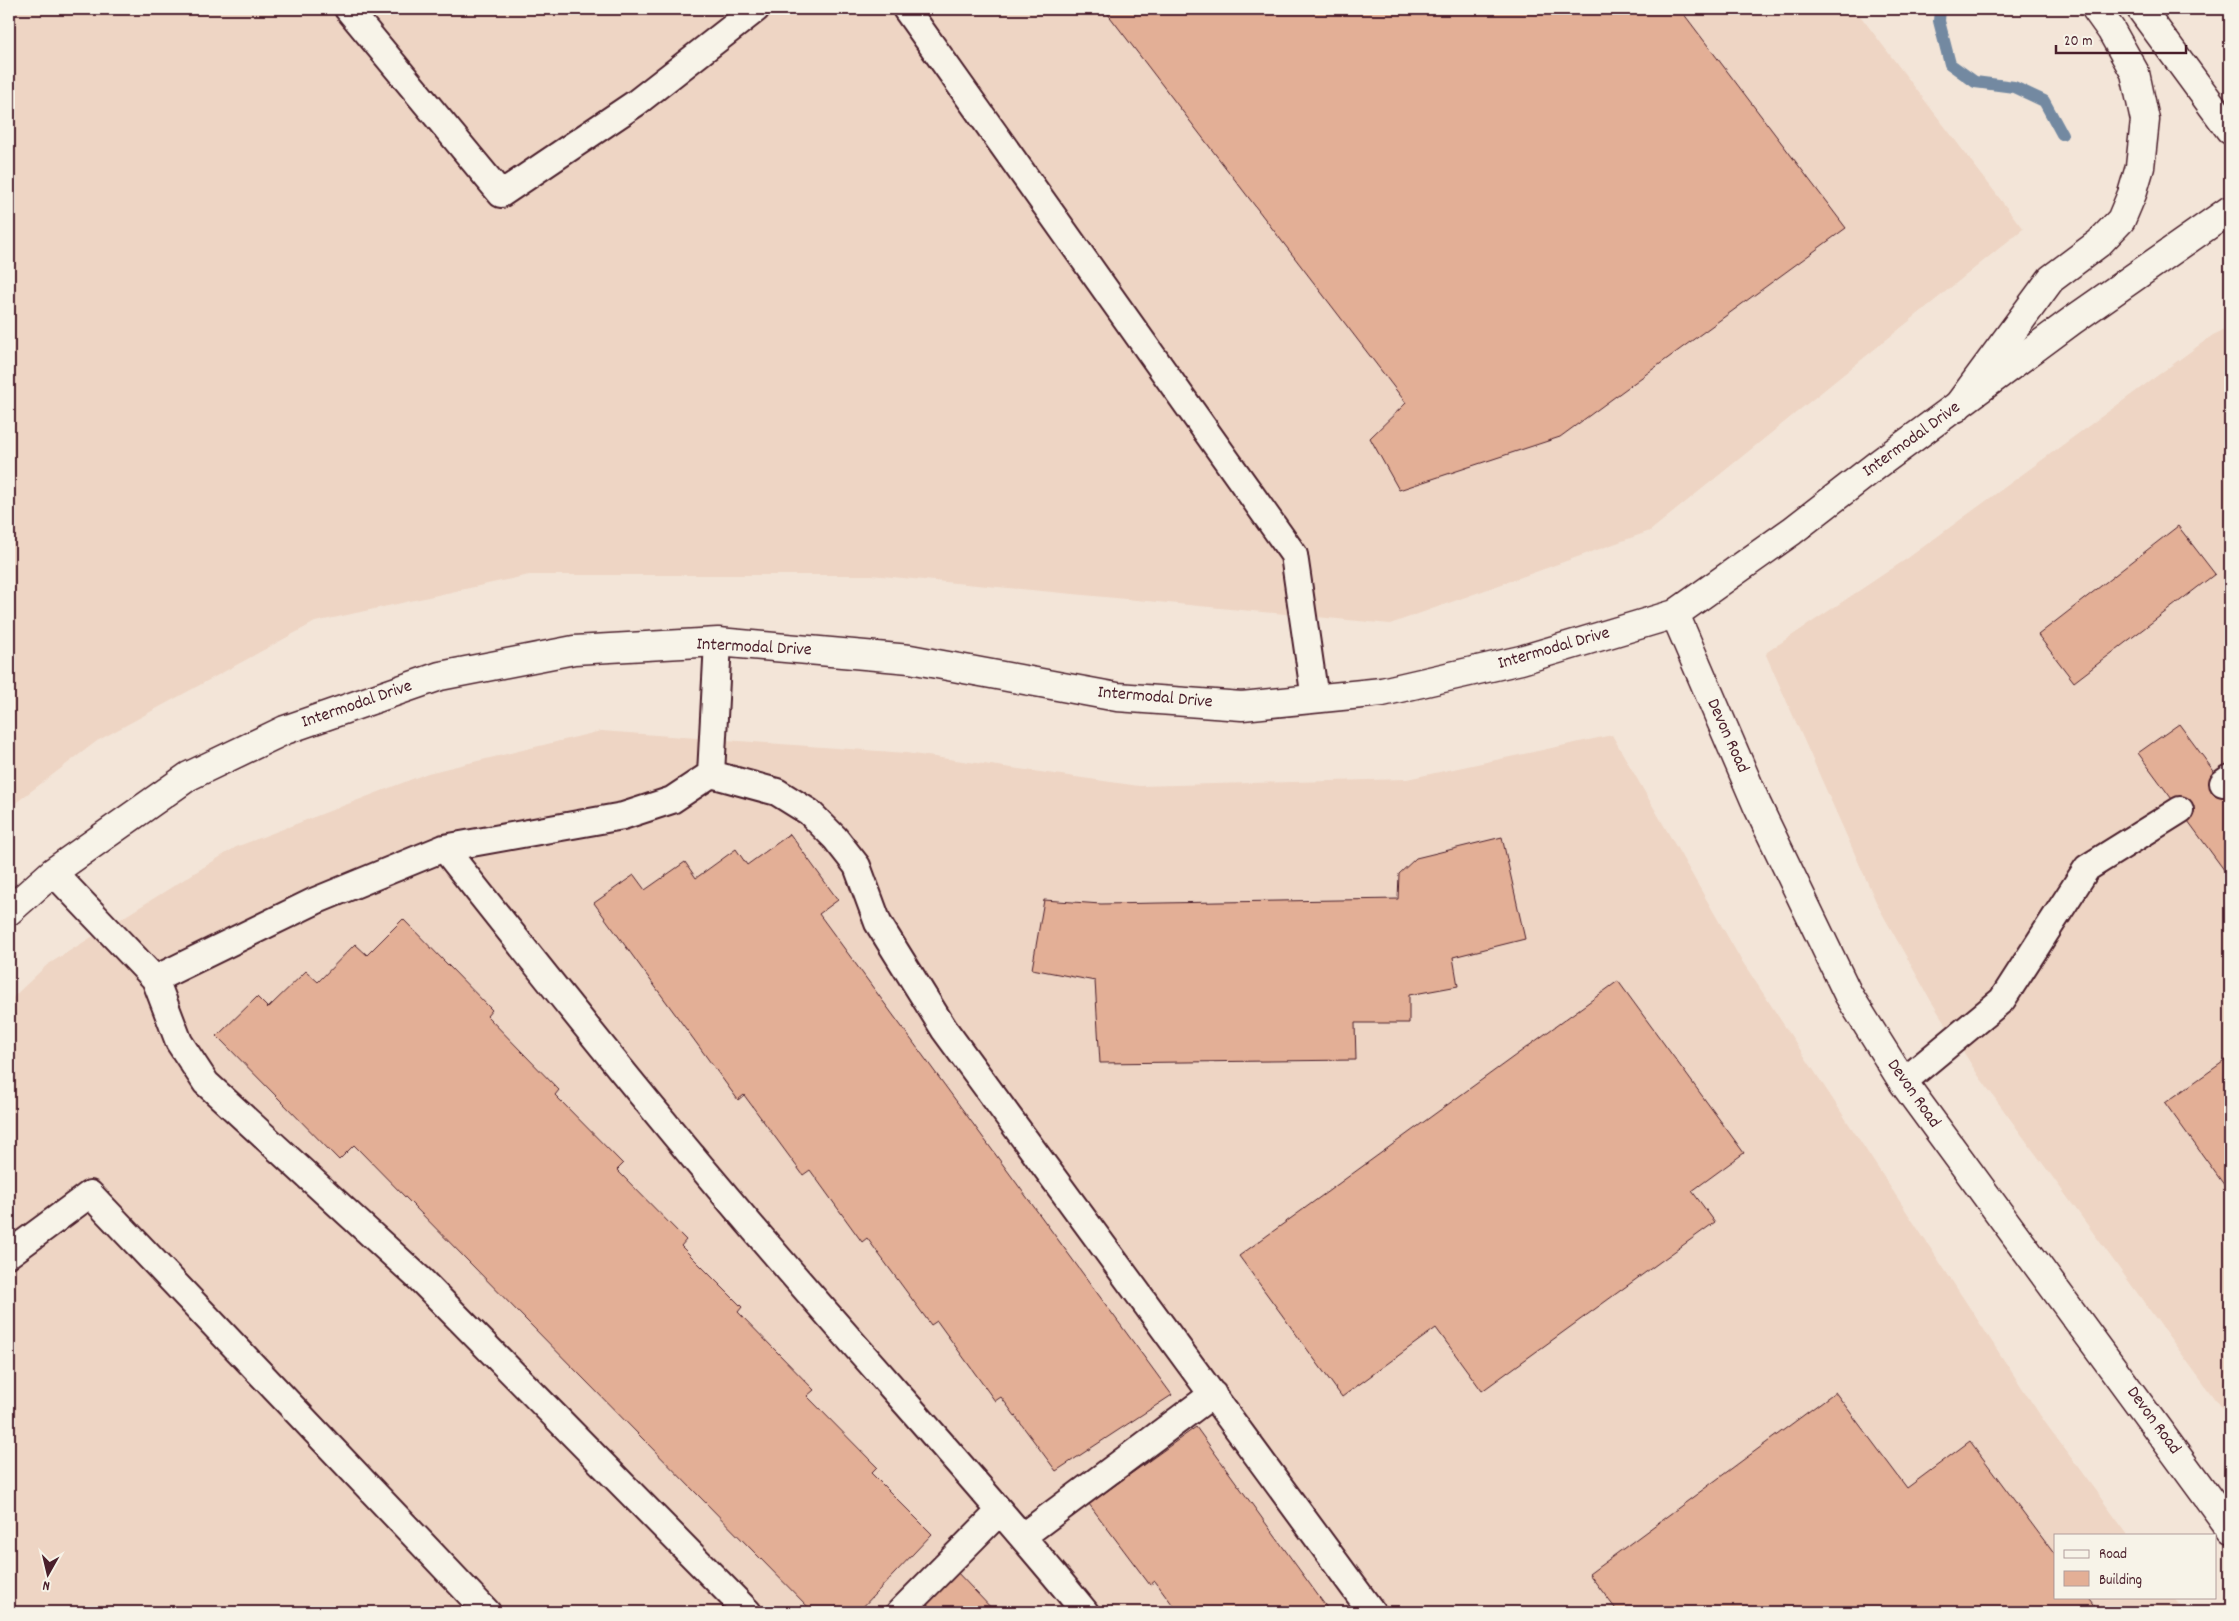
<svg xmlns="http://www.w3.org/2000/svg" width="2239" height="1621" font-family="Dekko,sans-serif">
<style>
.built{fill:#eed5c4}
.lines{fill:none;stroke-linecap:round;stroke-linejoin:round}
.stream{stroke:#7389a1;stroke-width:12}
.building{fill:#e3af96;stroke:#4a1f2b}
.service-casing{stroke:#4a1f2b;stroke-width:30}
.minor-casing{stroke:#4a1f2b;stroke-width:31}
.secondary-casing{stroke:#4a1f2b;stroke-width:31}
.service{stroke:#f7f3e8;stroke-width:26}
.minor{stroke:#f7f3e8;stroke-width:28}
.secondary{stroke:#f7f3e8;stroke-width:28}
.labels{text-anchor:middle;dominant-baseline:central;stroke-width:5;stroke-linejoin:round;paint-order:stroke}
.street-label{font-size:18px;fill:#4a1f2b;stroke:#f7f3e8}
</style>
<rect width="100%" height="100%" fill="#f3e5d8"/>
<filter id="ink" filterUnits="userSpaceOnUse"><feTurbulence type="fractalNoise" baseFrequency=".02" numOctaves="2"/><feDisplacementMap in="SourceGraphic" scale="10" xChannelSelector="R" yChannelSelector="G"/><feConvolveMatrix kernelMatrix="1 2 1 2 8 2 1 2 1" color-interpolation-filters="sRGB"/></filter>
<g filter="url(#ink)">
<!-- built -->
<path class="built" d="M9,9h1846l168,220 -373,302 -260,93 -519,-49h-342l-214,47 -218,119 -88,67z
M2230,327v1093l-252,-345 -47,-74 -53,-95 -112,-251 1,-3 141,-94 279,-204 26,-19z
M601,731l305,22 233,33 268,-7 205,-44 128,223 304,463 84,114h-73v62h119l11,15h-2176v-611l38,-36 189,-118 192,-74z"/>
<g class="lines">
<!-- stream -->
<path class="stream" d="M1940,9l-1,12 11,43 25,18 39,5 30,14 18,33"/>
</g>
<!-- building -->
<path class="building" d="M1104,9h576l166,219 -286,209 -161,53 -29,-52 36,-35z
M2178,526l37,48 -141,108 -36,-47z
M2179,724l51,69v85l-92,-125z
M790,834l48,66 -19,14 353,481 -116,76 -55,-74 -6,4 -58,-80 -6,4 -64,-87 -5,4 -52,-72 -7,5 -59,-80 -6,5 -144,-197 40,-28 11,15 40,-28 11,16 40,-29 11,16z
M1502,837l23,102 -72,18 5,29 -49,9v28h-54l1,37 -256,3 -5,-82 -63,-12 12,-69 57,4 297,-5 1,-25 17,-16z
M403,919l89,91 -5,6 72,74 -4,5 68,69 -6,6 69,70 -5,6 61,61 -4,5 76,78 -7,6 70,71 -6,6 61,61 -74,78h-45l-459,-467 -15,15 -122,-124 40,-39 11,11 38,-37 12,11 37,-38 12,11z
M1618,981l126,172 -52,38 23,31 -233,169 -46,-63 -94,69 -103,-141z
M2230,1057v136l-65,-90z
M1835,1392l72,96 63,-47 85,114v42h32l11,15h-480l-29,-38z
M1196,1427l134,185h-152l-23,-31 -5,4 -61,-81z
M954,1569l41,43h-81z"/>
<g class="lines">
<defs>
<path id="service" d="M348,9l153,185 135,-91 120,-94
M906,9l388,546 21,144
M711,774l66,18 32,20 26,26 22,28 21,57 66,106 428,583
M2223,783l7,-5
M444,848c109,138 218,275 333,408 102,119 209,234 308,356
M53,872l102,107 160,-78 129,-53 179,-32 49,-16 39,-26 7,-132
M155,979l24,63 27,41 215,197 327,332
M1903,1082l99,-82 85,-132 93,-58
M9,1254l81,-60 397,418
M1023,1536l190,-142
M900,1612l100,-101"/>
<path id="minor" d="M1675,614l82,191 91,189 55,88 327,446
M9,911l44,-39 136,-96 96,-46 155,-54 134,-26 144,-8 192,17 207,38 125,9 140,-14 139,-32 154,-46 117,-83 85,-66 196,-145 157,-110"/>
<path id="secondary" d="M2141,9l89,121
M1956,408l95,-129 48,-36 22,-23 11,-26 8,-27 5,-47 -10,-47 -24,-43 -15,-21"/>
</defs>
<!-- service casing -->
<use href="#service" class="service-casing"/>
<!-- minor casing -->
<use href="#minor" class="minor-casing"/>
<!-- secondary casing -->
<use href="#secondary" class="secondary-casing"/>
<!-- service -->
<use href="#service" class="service"/>
<!-- minor -->
<use href="#minor" class="minor"/>
<!-- secondary -->
<use href="#secondary" class="secondary"/>
</g>
</g>
<g class="labels">
<!-- street labels -->
<g class="street-label">
<text transform="translate(1912 440) rotate(-36)">Intermodal Drive</text>
<text transform="translate(754 648) rotate(3)">Intermodal Drive</text>
<text transform="translate(1554 649) rotate(-16)">Intermodal Drive</text>
<text transform="translate(1155 698) rotate(5)">Intermodal Drive</text>
<text transform="translate(357 705) rotate(-19)">Intermodal Drive</text>
<text transform="translate(1727 736) rotate(66)">Devon Road</text>
<text transform="translate(1913 1094) rotate(55)">Devon Road</text>
<text transform="translate(2153 1421) rotate(54)">Devon Road</text>
</g>
</g>
<!-- margin -->
<rect width="2239" height="1621" fill="none" stroke="#f7f3e8" stroke-width="30"/>
<rect x="15" y="15" width="2209" height="1591" fill="none" stroke="#4a1f2b" stroke-width="2" filter="url(#ink)"/>
<!-- legend -->
<rect x="2054" y="1534" width="162" height="65" fill="#f7f3e8" stroke="#b29e9c"/>
<rect x="2064" y="1550" width="25" height="8" fill="#f7f3e8" stroke="#b29e9c"/>
<text x="2099" y="1558" font-size="15" fill="#4a1f2b">Road</text>
<rect x="2064" y="1571" width="25" height="15" fill="#e3af96" stroke="#b29e9c"/>
<text x="2099" y="1584" font-size="15" fill="#4a1f2b">Building</text>
<!-- north arrow -->
<g transform="translate(48 1574) rotate(188)" stroke="#f7f3e8" stroke-width="4" paint-order="stroke">
<path d="M0-4L9 19L0 12L-9 19Z" fill="#4a1f2b"/>
<text y="-8" font-size="14" font-weight="bold" text-anchor="middle" fill="#4a1f2b">N</text>
</g>
<!-- scale -->
<path d="M2056 45v8h130v-8" fill="none" stroke="#4a1f2b" stroke-width="2.5"/>
<text x="2064" y="45" font-size="15" fill="#4a1f2b" stroke="#f7f3e8" stroke-width="4" paint-order="stroke">20 m</text>
</svg>
